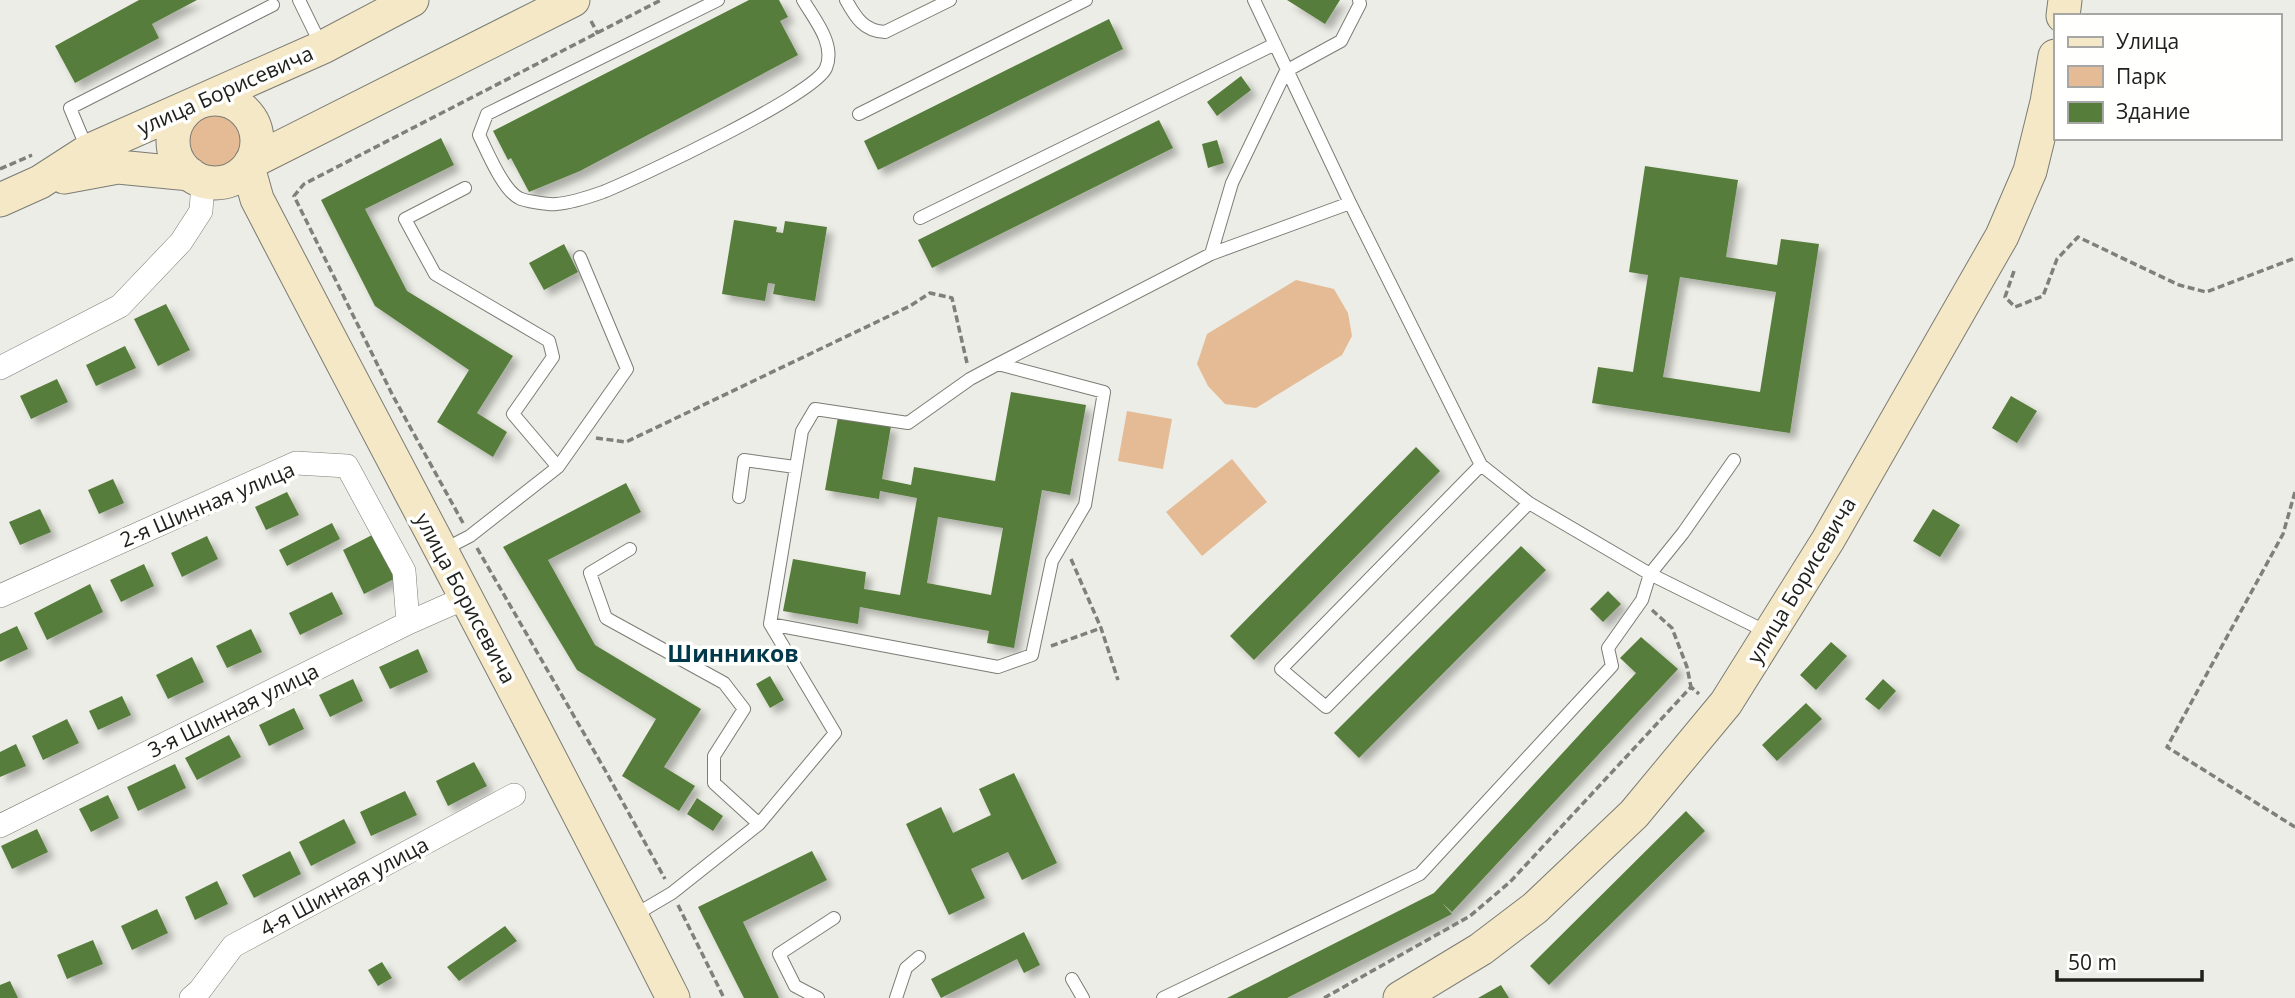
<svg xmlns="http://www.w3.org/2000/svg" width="2295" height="998" font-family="'Open Sans',sans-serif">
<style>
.green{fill:#e5bb95}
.building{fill:#577d3a;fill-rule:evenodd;filter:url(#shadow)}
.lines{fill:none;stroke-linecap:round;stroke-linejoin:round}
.lane-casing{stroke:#7b7c75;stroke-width:14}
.street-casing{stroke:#7b7c75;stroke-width:24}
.secondary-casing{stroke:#7b7c75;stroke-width:35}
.path{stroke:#7f807b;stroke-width:3.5;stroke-dasharray:7 3.5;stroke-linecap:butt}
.lane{stroke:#fff;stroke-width:12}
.street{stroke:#fff;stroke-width:23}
.secondary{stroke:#f5e8c6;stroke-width:33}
.labels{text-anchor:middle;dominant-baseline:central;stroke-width:7;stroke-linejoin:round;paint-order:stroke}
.street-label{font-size:21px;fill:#20201d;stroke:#fffffe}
.neighbourhood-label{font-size:23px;font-weight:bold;fill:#02394a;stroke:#fffffe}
</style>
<defs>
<filter id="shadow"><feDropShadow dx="6" dy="6" stdDeviation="3.5" flood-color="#0004"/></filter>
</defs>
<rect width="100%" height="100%" fill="#ecede6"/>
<!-- green -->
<path class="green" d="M186 140a28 28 0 1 1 56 0a28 28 0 1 1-56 0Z
M1296,280l38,9 14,24 4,23 -10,19 -86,53 -31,-4 -17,-18 -11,-22 10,-30z
M1127,411l45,8 -9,50 -45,-8z
M1232,459l35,43 -65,54 -36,-44z"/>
<!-- building -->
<path class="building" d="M139,0h58l-45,24 7,14 -84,45 -20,-37z
M749,0h30l9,17 -8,4 18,34 -218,116 -51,21 -18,-34 -3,2 -15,-29z
M1287,0h53l-15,24z
M1109,19l14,30 -245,121 -14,-29z
M1241,76l10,14 -34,26 -10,-14z
M1159,120l14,28 -241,120 -14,-28z
M441,138l13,27 -89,44 42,82 106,65 -36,57 30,19 -14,25 -56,-35 32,-52 -94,-64 -54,-106z
M1217,140l7,23 -16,5 -6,-24z
M1645,166l93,14 -12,77 51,8 4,-26 38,5 -29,189 -198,-30 6,-36 35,5 15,-97 -19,-3zM1680,277l96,15 -16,100 -97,-15z
M734,220l43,7 -1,5 7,1 2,-12 42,6 -12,74 -42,-7 2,-10 -7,-1 -3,18 -43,-7z
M564,244l14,28 -34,18 -15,-27z
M166,304l24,46 -32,16 -24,-47z
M125,346l11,22 -40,18 -10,-21z
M57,379l11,23 -37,17 -11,-23z
M1011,392l75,13 -16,90 -28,-5 -28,158 -27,-5 2,-12 -129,-24 -2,17 -75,-13 10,-52 73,13 -2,17 36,6 17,-97 -37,-7 -1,8 -54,-9 13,-73 53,9 -9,53 29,6 3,-18 81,14zM938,517l65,11 -12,67 -64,-12z
M2011,396l26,15 -20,32 -25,-15z
M1416,447l24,24 -186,189 -24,-24z
M113,479l11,24 -25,11 -11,-24z
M626,483l15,29 -93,48 47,85 106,64 -37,58 31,19 -16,25 -57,-35 34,-57 -79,-49 -74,-123z
M287,492l12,23 -33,15 -11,-23z
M40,509l11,23 -31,13 -11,-23z
M1933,509l27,16 -20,32 -27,-16z
M332,523l8,16 -53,27 -8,-16z
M374,534l22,44 -32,16 -21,-44z
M207,536l11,23 -36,18 -11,-24z
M1521,546l25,24 -187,188 -25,-25z
M144,564l10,22 -33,16 -11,-22z
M90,584l13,28 -56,28 -13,-27z
M1608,591l13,13 -18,18 -13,-13z
M332,592l11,22 -43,21 -11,-22z
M17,626l11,23 -28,13v-28z
M251,629l11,23 -35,16 -11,-22z
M1641,637l37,32 -226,243 -10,-9 10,11 -165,84h-60l207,-105 202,-220 -16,-15z
M1831,642l16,14 -31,34 -16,-15z
M418,649l10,23 -38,17 -11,-22z
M192,657l12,25 -36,17 -12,-24z
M770,676l14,24 -14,8 -14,-24z
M353,679l10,22 -33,16 -11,-22z
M1883,679l13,12 -17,19 -14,-11z
M122,696l9,19 -33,15 -9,-19z
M1806,703l16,16 -45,42 -15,-16z
M294,708l10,21 -35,17 -10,-21z
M67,719l12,24 -36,17 -11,-24z
M229,735l12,22 -44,23 -12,-22z
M16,744l10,22 -26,11v-25z
M474,762l13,24 -39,20 -12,-25z
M175,764l11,24 -48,23 -11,-24z
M1014,773l43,90 -35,17 -14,-28 -37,17 14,29 -36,17 -43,-91 35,-17 12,26 38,-18 -12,-26z
M405,791l12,24 -46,21 -11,-24z
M108,795l11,23 -28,14 -12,-23z
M697,798l26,18 -10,15 -26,-17z
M1686,811l19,20 -156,154 -19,-19z
M344,819l12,24 -45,23 -12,-24z
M37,829l11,23 -36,17 -11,-23z
M290,851l11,23 -47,24 -12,-23z
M812,851l15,29 -84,42 36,76h-35l-46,-91z
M217,881l11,23 -33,16 -10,-23z
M157,909l11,24 -36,17 -11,-24z
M505,926l12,15 -58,40 -12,-14z
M1024,932l16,33 -16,8 -7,-14 -76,39 -10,-19z
M93,940l10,24 -36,15 -10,-24z
M382,962l10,16 -14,8 -10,-16z
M10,981l8,17h-18v-13z
M1501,985l8,13h-31z"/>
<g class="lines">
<defs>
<path id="lane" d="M299,0l23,47
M718,0l-231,114 -8,21c8,16 24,55 40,63 5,3 31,7 37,6 14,-1 33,-7 47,-12 35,-14 212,-97 223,-124 10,-24 -12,-49 -23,-68
M846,0c10,18 18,31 39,32l65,-32
M1254,0l96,203 131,262 48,38 121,71 119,59
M859,114l227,-114
M88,151l-18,-43 203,-103
M1350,203l-139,51 21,-71 54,-112 55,-30 19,-37 -1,-4
M920,218l355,-174
M1481,465l-200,204 45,38 203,-204
M558,467l69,-98 -47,-112
M739,497l5,-37 51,7
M630,549l-40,24 16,45 118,65 20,26 -30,47v27l45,41 -87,69 -39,23
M443,550l27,-14 88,-69 -45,-53 40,-57 -4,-16 -114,-67 -30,-55 60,-31
M770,624l228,43 34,-12 20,-94 33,-56 19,-113 -106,-28 213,-110
M759,824l76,-91 -65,-109 32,-193 13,-22 93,14 62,-44 28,-15
M1072,979l11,19
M818,998l-23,-12 -16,-32 55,-36
M896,998l10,-30 13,-11
M1163,998l257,-124 192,-208 -4,-18 34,-48 8,-26 33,-41 51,-73"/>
<path id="street" d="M0,368l120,-62 61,-64 20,-31 2,-30
M0,596l296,-133 51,3 57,105 4,52
M0,826l408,-203 59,-26
M191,998l9,-8 33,-44 281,-151"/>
<path id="secondary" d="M2063,16l2,-16
M173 141a42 42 0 1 1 84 0a42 42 0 1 1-84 0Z
M251,162l322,-162
M248,167l9,32c138,266 281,531 416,799
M64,177l54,-10 72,7
M0,200l40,-18 48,-31 235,-104 89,-47
M1400,998l81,-49 54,-41 99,-94 92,-111 102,-163 174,-304 28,-65 17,-69 8,-46"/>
</defs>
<!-- lane casing -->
<use href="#lane" class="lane-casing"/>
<!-- street casing -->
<use href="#street" class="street-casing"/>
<!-- secondary casing -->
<use href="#secondary" class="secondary-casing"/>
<!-- path -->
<path class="path" d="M591,21l7,13
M0,169l32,-14
M2014,271l-9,26 10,10 28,-11 14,-37 21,-22 101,48 27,7 89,-34
M596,438l30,4 284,-136 20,-13 22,5 15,65
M2295,492l-12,42 -116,213 128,80
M463,523l-70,-127 -99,-200 10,-12 357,-184
M477,548l128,222 60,109
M1071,559l30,69 17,52
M1652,610l20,18 15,39 4,20
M1051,646l50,-18
M678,905l46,93
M1324,998l146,-82 40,-34 181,-195 8,7"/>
<!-- lane -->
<use href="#lane" class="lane"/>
<!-- street -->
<use href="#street" class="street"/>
<!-- secondary -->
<use href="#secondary" class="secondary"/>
</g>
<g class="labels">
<!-- street labels -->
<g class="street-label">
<text transform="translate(225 90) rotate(-24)">улица Борисевича</text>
<text transform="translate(207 504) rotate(-23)">2-я Шинная улица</text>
<text transform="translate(1801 580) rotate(-59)">улица Борисевича</text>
<text transform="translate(466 598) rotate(62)">улица Борисевича</text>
<text transform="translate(233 710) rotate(-26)">3-я Шинная улица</text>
<text transform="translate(344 886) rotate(-28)">4-я Шинная улица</text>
</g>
<!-- neighbourhood labels -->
<g class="neighbourhood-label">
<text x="733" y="653">Шинников</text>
</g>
</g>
<!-- legend -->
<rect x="2054" y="14" width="228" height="126" fill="#fffffe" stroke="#a6a6a4" stroke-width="2"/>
<rect x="2068" y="37" width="35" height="10" fill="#f5e8c6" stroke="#a6a6a4" stroke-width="2"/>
<text x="2116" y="49" font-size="21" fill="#20201d">Улица</text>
<rect x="2068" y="66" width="35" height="21" fill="#e5bb95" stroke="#a6a6a4" stroke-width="2"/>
<text x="2116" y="84" font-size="21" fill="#20201d">Парк</text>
<rect x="2068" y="102" width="35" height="21" fill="#577d3a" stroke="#a6a6a4" stroke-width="2"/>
<text x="2116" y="119" font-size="21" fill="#20201d">Здание</text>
<!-- scale -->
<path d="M2057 970v10h145v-10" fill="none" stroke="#20201d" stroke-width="3.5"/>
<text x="2068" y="970" font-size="21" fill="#20201d" stroke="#fffffe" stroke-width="5" paint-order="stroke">50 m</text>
</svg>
